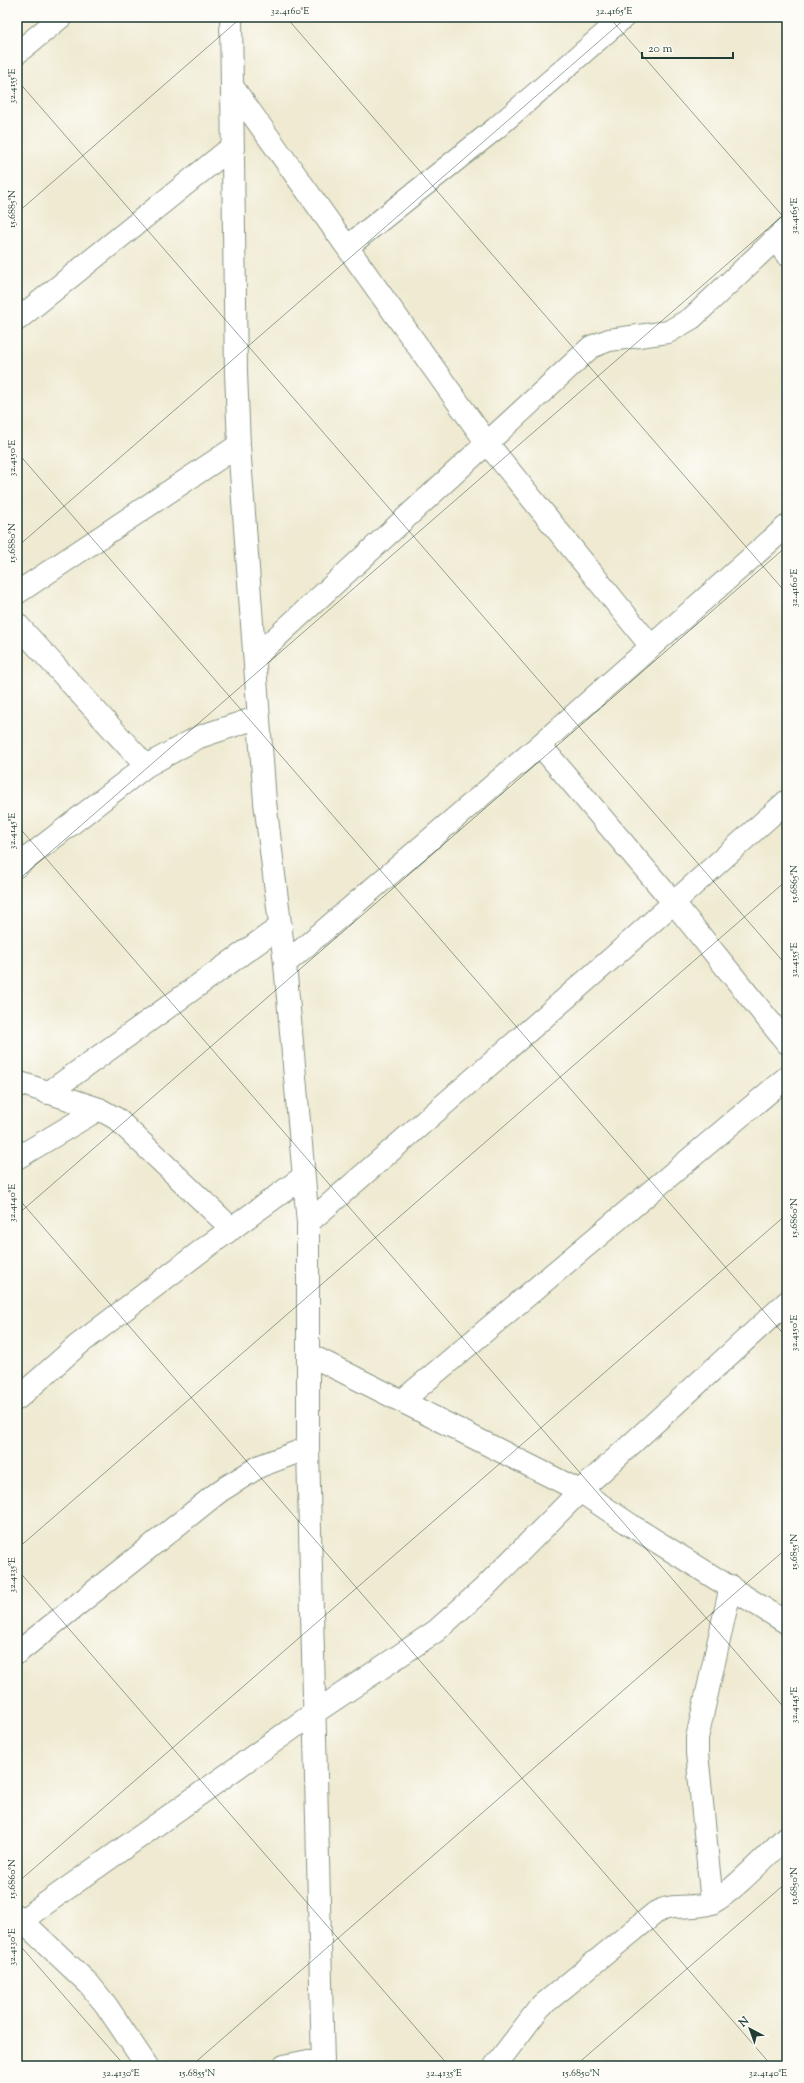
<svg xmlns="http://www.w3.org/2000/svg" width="804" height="2083" font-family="'Sorts Mill Goudy',serif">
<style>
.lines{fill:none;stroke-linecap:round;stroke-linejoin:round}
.street-casing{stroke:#879482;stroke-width:24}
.street{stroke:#fff;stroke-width:22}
.ticks{fill:none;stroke:#1f3d34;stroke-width:1;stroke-opacity:0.45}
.neatline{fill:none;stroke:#1f3d34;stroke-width:1.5}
.ticks-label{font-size:10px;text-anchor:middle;fill:#1f3d34}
</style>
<rect width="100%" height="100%" fill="#fdfcf7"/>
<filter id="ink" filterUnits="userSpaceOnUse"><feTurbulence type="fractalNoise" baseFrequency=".025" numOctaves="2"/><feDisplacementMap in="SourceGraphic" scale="8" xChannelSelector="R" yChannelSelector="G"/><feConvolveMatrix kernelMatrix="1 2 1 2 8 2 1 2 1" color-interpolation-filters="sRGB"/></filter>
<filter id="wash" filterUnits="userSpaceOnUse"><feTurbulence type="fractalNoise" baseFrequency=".012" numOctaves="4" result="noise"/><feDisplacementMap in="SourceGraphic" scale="16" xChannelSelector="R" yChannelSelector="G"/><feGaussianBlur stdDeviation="0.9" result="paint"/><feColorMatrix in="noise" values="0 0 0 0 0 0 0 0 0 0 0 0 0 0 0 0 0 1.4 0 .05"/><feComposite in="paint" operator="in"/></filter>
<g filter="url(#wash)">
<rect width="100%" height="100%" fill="#efead1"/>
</g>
<g filter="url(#ink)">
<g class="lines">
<defs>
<path id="street" d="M231,17l5,356 3,72 26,357 20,162 23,259v225l15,618
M17,53l44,-36
M232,86l255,357 163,202
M775,240l12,15
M347,247l148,-118 129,-112
M17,320l216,-174
M17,593l222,-148
M17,624l129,142
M255,657l336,-310 18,-7 59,-8 24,-14 95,-90
M540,745l134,158 113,140
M17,866l129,-100 53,-29 60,-20
M285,964l255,-219 247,-219
M17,1082l82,27 18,10 115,110
M48,1093l233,-167
M17,1158l82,-49
M308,1223l304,-265 175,-157
M308,1354l272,137 52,35 155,97
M17,1399l61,-54 123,-94 102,-74
M402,1401l385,-324
M17,1653l203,-162 40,-25 48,-18
M712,1903l-15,-150v-15l34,-152
M17,1916l72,68 17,21 41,61
M21,1921l293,-208 122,-82 47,-42 97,-98 207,-189
M284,2066l39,-8
M495,2066l45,-59 115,-94c17,-11 38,-3 56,-10 17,-6 60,-52 76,-67"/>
</defs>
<!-- street casing -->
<use href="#street" class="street-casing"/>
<!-- street -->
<use href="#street" class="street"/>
</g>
</g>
<!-- ticks -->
<path class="ticks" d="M286,17l501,577M609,17l178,204M17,80l770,886M17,213l225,-196M17,452l770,886M17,547l610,-530M17,825l770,886M17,881l770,-669M17,1197l755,869M17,1215l770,-669M17,1549l770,-669M17,1569l432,497M17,1883l770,-669M17,1942l108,124M191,2066l596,-518M575,2066l212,-184"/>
<!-- margin -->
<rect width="804" height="2083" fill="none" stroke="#fdfcf7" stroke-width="44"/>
<!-- north arrow -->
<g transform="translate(750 2029) rotate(319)" stroke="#fdfcf7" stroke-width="3" paint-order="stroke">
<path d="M0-3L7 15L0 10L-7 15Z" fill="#1f3d34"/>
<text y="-6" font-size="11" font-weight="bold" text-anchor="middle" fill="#1f3d34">N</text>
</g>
<!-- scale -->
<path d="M642 52v6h91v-6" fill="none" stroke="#1f3d34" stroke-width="2"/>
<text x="648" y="52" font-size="12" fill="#1f3d34" stroke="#fdfcf7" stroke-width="3" paint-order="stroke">20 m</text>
<rect x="22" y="22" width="760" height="2039" class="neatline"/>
<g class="ticks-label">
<text x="290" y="14">32.4160°E</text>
<text x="614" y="14">32.4165°E</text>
<text transform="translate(11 86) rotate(-90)" y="4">32.4155°E</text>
<text transform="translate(11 209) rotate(-90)" y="4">15.6885°N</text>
<text transform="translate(793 216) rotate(-90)" y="4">32.4165°E</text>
<text transform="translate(11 458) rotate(-90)" y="4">32.4150°E</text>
<text transform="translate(11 543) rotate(-90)" y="4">15.6880°N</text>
<text transform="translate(793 588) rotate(-90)" y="4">32.4160°E</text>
<text transform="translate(11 831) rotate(-90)" y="4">32.4145°E</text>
<text transform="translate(793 884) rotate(-90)" y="4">15.6865°N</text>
<text transform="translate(793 960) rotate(-90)" y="4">32.4155°E</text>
<text transform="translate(11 1203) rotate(-90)" y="4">32.4140°E</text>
<text transform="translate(793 1218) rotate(-90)" y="4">15.6860°N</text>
<text transform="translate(793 1333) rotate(-90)" y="4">32.4150°E</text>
<text transform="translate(793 1552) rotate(-90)" y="4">15.6855°N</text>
<text transform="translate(11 1575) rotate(-90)" y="4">32.4135°E</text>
<text transform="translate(793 1705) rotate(-90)" y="4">32.4145°E</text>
<text transform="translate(11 1879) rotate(-90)" y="4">15.6860°N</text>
<text transform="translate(793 1886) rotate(-90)" y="4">15.6850°N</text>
<text transform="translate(11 1947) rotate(-90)" y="4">32.4130°E</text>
<text x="121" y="2076">32.4130°E</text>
<text x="197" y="2076">15.6855°N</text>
<text x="444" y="2076">32.4135°E</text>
<text x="581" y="2076">15.6850°N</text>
<text x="768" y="2076">32.4140°E</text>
</g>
</svg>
